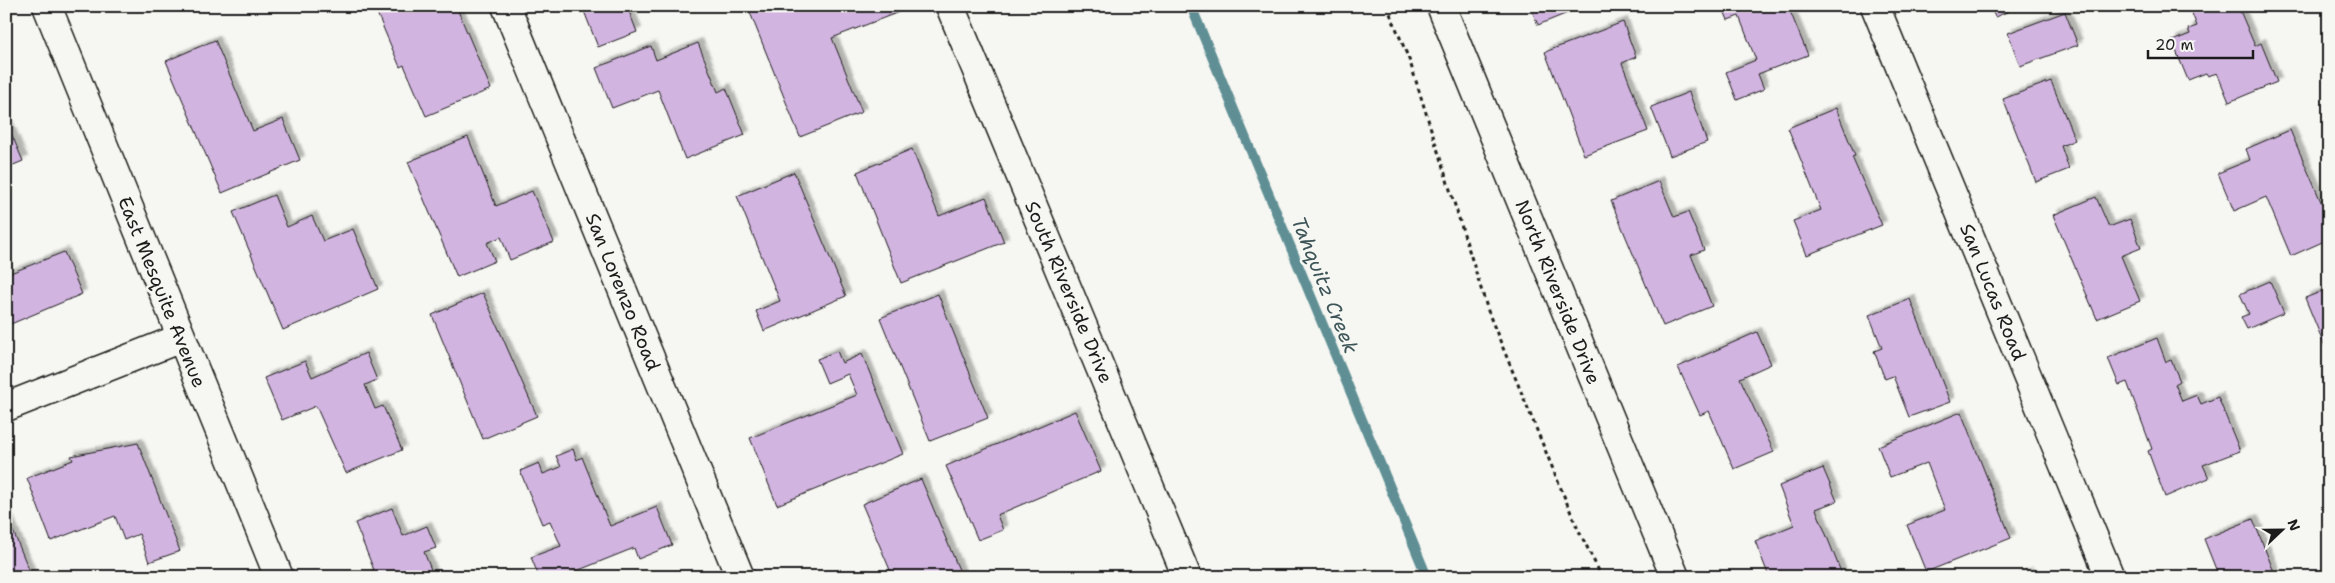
<svg xmlns="http://www.w3.org/2000/svg" width="2335" height="583" font-family="'Shantell Sans',sans-serif">
<style>
.lines{fill:none;stroke-linecap:round;stroke-linejoin:round}
.stream{stroke:#5e8f94;stroke-width:10}
.building{fill:#d2b4e1;stroke:#1c1c1c;filter:url(#shadow)}
.minor-casing{stroke:#1c1c1c;stroke-width:31}
.path{stroke:#1c1c1c;stroke-width:3;stroke-dasharray:4 4;stroke-linecap:butt}
.minor{stroke:#f6f6f2;stroke-width:28}
.labels{text-anchor:middle;dominant-baseline:central;stroke-width:5;stroke-linejoin:round;paint-order:stroke}
.street-label{font-size:19px;fill:#1c1c1c;stroke:#f6f6f2}
.water-label{font-size:20px;font-style:italic;fill:#3d5558;stroke:#f6f6f2}
</style>
<defs>
<filter id="shadow"><feDropShadow dx="4.5" dy="-4.5" stdDeviation="1" flood-color="#0004"/></filter>
</defs>
<rect width="100%" height="100%" fill="#f6f6f2"/>
<filter id="ink" filterUnits="userSpaceOnUse"><feTurbulence type="fractalNoise" baseFrequency=".02" numOctaves="2"/><feDisplacementMap in="SourceGraphic" scale="10" xChannelSelector="R" yChannelSelector="G"/><feConvolveMatrix kernelMatrix="1 2 1 2 8 2 1 2 1" color-interpolation-filters="sRGB"/></filter>
<g filter="url(#ink)">
<g class="lines">
<!-- stream -->
<path class="stream" d="M1191,6l236,571"/>
</g>
<!-- building -->
<path class="building" d="M374,6h82l35,83 -65,27 -22,-51 -4,2z
M582,6h45l10,26 -39,15z
M758,6h139l2,6 -67,26 30,74 -62,25 -51,-127z
M1530,6h55l-47,19z
M1722,6h66l20,49 -50,19 6,15 -27,11 -11,-28 30,-12 -17,-44 -11,4z
M1990,6h31l-26,11z
M2189,6h49l17,40 6,-3 16,39 -48,20 -12,-29 -9,3 -2,-3 -18,7 -16,-39 18,-7 -2,-5 9,-3z
M2065,12l13,33 -58,21 -12,-33z
M1623,22l13,35 -14,6 26,68 -64,24 -39,-103z
M215,40l38,91 30,-12 17,41 -78,33 -56,-132z
M698,43l20,49 8,-4 19,47 -60,24 -27,-69 -46,18 -16,-40 55,-22 5,14z
M2051,81l24,59 -14,6 8,23 -33,13 -33,-83z
M1689,92l18,50 -37,14 -19,-49z
M1836,108l19,48 -3,1 30,68 -75,30 -14,-34 28,-11 -33,-82z
M6,121l17,40 -17,7z
M2290,130l39,90v19l-38,17 -25,-59 -32,14 -16,-38 32,-13 -4,-11z
M468,137l28,69 36,-15 22,51 -44,18 -9,-23 -14,6 8,18 -38,16 -49,-115z
M912,149l27,67 47,-19 18,45 -103,41 -44,-111z
M794,172l52,124 -82,35 -8,-20 24,-10 -43,-105z
M1659,181l15,36 14,-5 16,38 -13,5 21,51 -49,20 -52,-125z
M274,195l13,32 25,-11 11,25 30,-12 25,60 -95,41 -50,-118z
M2096,197l13,30 21,-8 11,29 -20,8 19,45 -43,18 -44,-104z
M64,252l18,42 -76,32v-57l2,5z
M2270,281l14,32 -37,16 -6,-12 8,-3 -9,-20z
M2329,284v64l-3,1 -21,-51 23,-9 -2,-4z
M483,293l54,123 -54,23 -51,-124z
M938,294l50,124 -58,23 -50,-123z
M1910,299l40,103 -41,15 -16,-41 -8,3 -11,-28 8,-3 -13,-33z
M1757,332l14,32 -31,14 34,74 -40,17 -25,-58 -9,4 -22,-48z
M2157,338l9,24 5,-2 9,21 -5,3 7,17 15,-6 4,9 17,-7 22,54 -37,14 6,13 -44,19 -17,-46 4,-2 -25,-67 -8,3 -11,-27z
M837,351l5,12 20,-9 41,100 -126,51 -27,-67 107,-43 -9,-21 -21,9 -10,-24z
M366,353l11,27 -12,5 10,24 8,-3 19,44 -56,23 -30,-67 -34,14 -18,-42 41,-17 7,16z
M1075,411l26,60 -104,44 6,15 -25,10 -32,-74z
M1961,412l50,126 -85,34 -19,-47 38,-15 -18,-47 -37,14 -12,-31z
M138,443l42,108 -31,11 -10,-28 -15,6 -9,-24 -64,25 -24,-63 46,-18 -2,-4z
M573,449l4,11 5,-3 28,69 47,-19 15,38 -34,14 -4,-11 -65,26 -2,3h-28l-8,-20 30,-11 -11,-25 -8,3 -22,-53 19,-8 4,11 18,-7 -5,-11z
M1823,468l14,33 -21,8 27,68h-82l7,-3 -13,-33 39,-16 -15,-39z
M921,479l41,98h-69l-31,-73z
M392,508l11,28 24,-10 9,22 -12,4 10,25h-65l-1,-4 6,-3 -19,-47z
M6,514l26,63h-26z
M2253,519l23,58h-57l-15,-38z
M2029,572l2,5h-16z"/>
<g class="lines">
<defs>
<path id="minor" d="M47,6l232,571
M506,6l234,571
M950,6l237,571
M1441,6l234,571
M1875,6l235,571
M6,407l175,-69"/>
</defs>
<!-- minor casing -->
<use href="#minor" class="minor-casing"/>
<!-- path -->
<path class="path" d="M1387,6l23,56 79,252 87,211 26,52"/>
<!-- minor -->
<use href="#minor" class="minor"/>
</g>
</g>
<g class="labels">
<!-- street labels -->
<g class="street-label">
<text transform="translate(162 292) rotate(68)">East Mesquite Avenue</text>
<text transform="translate(623 292) rotate(68)">San Lorenzo Road</text>
<text transform="translate(1069 292) rotate(67)">South Riverside Drive</text>
<text transform="translate(1558 292) rotate(68)">North Riverside Drive</text>
<text transform="translate(1993 292) rotate(68)">San Lucas Road</text>
</g>
<!-- water labels -->
<g class="water-label">
<text transform="translate(1325 285) rotate(68)">Tahquitz Creek</text>
</g>
</g>
<!-- margin -->
<rect width="2335" height="583" fill="none" stroke="#f6f6f2" stroke-width="25"/>
<rect x="12" y="12" width="2310" height="558" fill="none" stroke="#1c1c1c" stroke-width="2" filter="url(#ink)"/>
<!-- north arrow -->
<g transform="translate(2282 530) rotate(68)" stroke="#f6f6f2" stroke-width="4" paint-order="stroke">
<path d="M0-4L9 19L0 12L-9 19Z" fill="#1c1c1c"/>
<text y="-8" font-size="14" font-weight="bold" text-anchor="middle" fill="#1c1c1c">N</text>
</g>
<!-- scale -->
<path d="M2148 50v8h105v-8" fill="none" stroke="#1c1c1c" stroke-width="2.5"/>
<text x="2155" y="50" font-size="15" fill="#1c1c1c" stroke="#f6f6f2" stroke-width="4" paint-order="stroke">20 m</text>
</svg>
